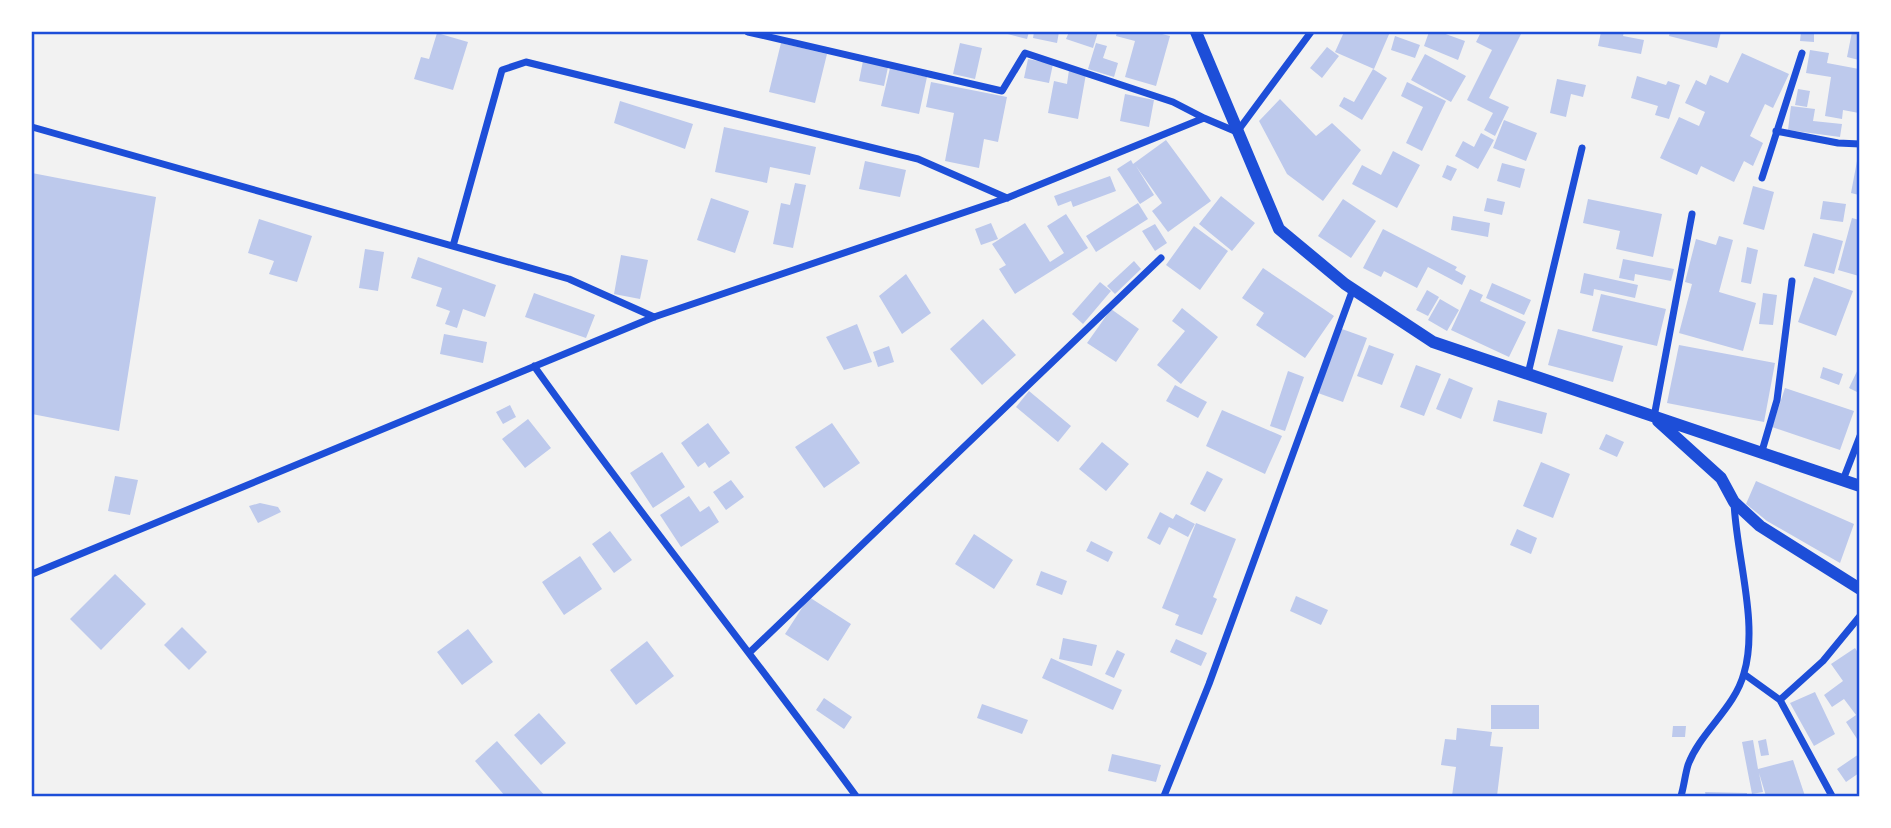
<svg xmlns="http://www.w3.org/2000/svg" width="1891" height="828" font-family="Georgia,serif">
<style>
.building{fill:#bdc9ec}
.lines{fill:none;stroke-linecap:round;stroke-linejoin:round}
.minor{stroke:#1d4ed8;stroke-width:7}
.tertiary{stroke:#1d4ed8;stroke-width:12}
.neatline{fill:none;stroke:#1d4ed8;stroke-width:2.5}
</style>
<rect width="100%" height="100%" fill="#f2f2f2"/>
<!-- building -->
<path class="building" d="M1000,32h29l-2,7z
M1034,32h25l-2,11 -24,-5z
M1069,32h29l-5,16 -27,-9z
M1117,32h37l16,4 -14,50 -31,-9 10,-36 -19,-5z
M1344,32h46l-16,37 -39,-17z
M1429,32h11l25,9 -7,19 -34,-14z
M1481,32l21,2 1,-2h19l-33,66 20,9 -14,29 -11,-6 9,-17 -26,-13 25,-50 -16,-8z
M1601,32h23l-1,4 21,4 -3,14 -43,-8z
M1670,32h51l-4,16 -48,-12z
M1801,32h13v10l-14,-1z
M1852,32l7,1v27l-12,-3z
M437,33l31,9 -15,48 -39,-11 7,-22 8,2z
M1395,36l25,9 -5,13 -24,-8z
M781,43l46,11 -12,49 -46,-11z
M960,43l22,5 -7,31 -22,-5z
M1096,43l11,3 -4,12 15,5 -4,14 -26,-8z
M1327,47l12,9 -17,22 -12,-10z
M1810,50l19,3 -2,10 32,6v44l-16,-3 -1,9 -17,-3 6,-39 -25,-4z
M1742,53l47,21 -16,34 -8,-4 -15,32 13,7 -10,23 -9,-5 -10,21 -33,-16 -4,9 -37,-17 19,-41 20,9 6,-14 -20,-9 11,-23 10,5 4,-10 18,8z
M1425,54l41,22 -15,26 -40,-22z
M1028,59l25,5 -4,19 -25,-5z
M863,61l25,6 -4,19 -25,-5z
M890,68l37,9 -8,37 -38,-8z
M1373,69l14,9 -25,42 -23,-14 5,-9 10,5z
M1069,70l17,4 -8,45 -30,-6 6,-32 13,3z
M1637,76l29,9 2,-4 12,4 -11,34 -14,-4 3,-9 -27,-8z
M1557,79l29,6 -3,12 -12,-3 -5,23 -16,-4z
M931,82l76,15 -9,45 -14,-3 -5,29 -34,-7 9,-48 -28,-6z
M1407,82l39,19 -24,50 -16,-8 17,-36 -22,-11z
M1798,89l12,2 -3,16 -12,-2z
M1125,94l29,6 -5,27 -29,-6z
M1280,99l36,37 16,-13 29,27 -38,51 -36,-27 -28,-53z
M620,101l73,23 -8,25 -71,-26z
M1791,106l24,3 -2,12 29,3 -2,13 -52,-7z
M1504,120l33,13 -11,28 -33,-13z
M724,127l92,20 -6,28 -40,-8 -3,16 -52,-11z
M1481,133l13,7 -16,29 -23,-13 8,-15 11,6z
M1166,140l45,61 -43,31 -16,-21 10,-8 -26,-37 18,29 -14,9 -23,-35 14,-9 2,4z
M1393,151l27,14 -23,43 -45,-24 10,-19 19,10z
M865,161l41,9 -6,27 -41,-8z
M1857,161h2v34l-8,-2z
M1502,163l23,6 -5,19 -23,-7z
M1447,165l10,4 -6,12 -9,-4z
M32,173l124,24 -37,234 -87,-17z
M1110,176l6,15 -43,16 -2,-6 -13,5 -4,-10z
M795,183l11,2 -13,63 -20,-4 8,-41 9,2z
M1753,186l21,6 -10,38 -21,-6z
M1221,196l34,27 -23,28 -33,-27z
M711,198l38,13 -14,42 -38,-13z
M1487,198l18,4 -3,13 -18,-4z
M1343,199l33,22 -25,37 -33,-22z
M1588,199l74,15 -9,43 -37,-8 4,-18 -37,-8z
M1823,201l23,3 -3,18 -23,-3z
M1138,203l10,16 -52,33 -10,-16z
M1066,214l22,34 -73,46 -16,-25 7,-4 -14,-21 33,-21 25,39 14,-9 -17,-27z
M1453,216l37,7 -2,14 -37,-7z
M1852,218l7,2v56l-21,-6z
M259,219l53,17 -15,46 -28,-8 5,-13 -26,-8z
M991,223l7,16 -17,6 -6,-16z
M1155,224l12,19 -12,8 -13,-20z
M1194,226l34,25 -28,39 -34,-25z
M1383,229l74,38 -2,3 11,6 -4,9 -34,-18 -11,21 -33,-17 -3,6 -18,-9z
M1813,233l30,8 -9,33 -30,-8z
M1719,236l14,4 -14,52 37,11 -13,48 -64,-18 13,-49 -7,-2 11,-43 20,6z
M1747,247l11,3 -7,34 -10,-2z
M365,249l19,3 -6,39 -19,-3z
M621,255l27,5 -8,39 -26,-5z
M418,257l78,28 -11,32 -22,-8 -6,19 -12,-4 5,-13 -14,-5 6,-18 -31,-10z
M1623,259l51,10 -3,12 -36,-7 -1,7 -15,-3z
M1134,261l7,8 -26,25 -8,-8z
M1263,268l71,48 -29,42 -49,-33 8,-12 -22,-15z
M1584,273l54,12 -3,13 -41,-9 -1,7 -13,-3z
M906,274l25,39 -29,21 -23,-38z
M1814,277l39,14 -17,45 -38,-14z
M1100,282l11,9 -28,33 -11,-10z
M1492,283l39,17 -7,15 -38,-17z
M1470,289l13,6 -3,6 46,21 -17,35 -58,-27z
M1427,290l12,7 -11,19 -12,-6z
M534,293l61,22 -9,23 -61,-21z
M1763,293l14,2 -4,30 -14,-1z
M1601,294l65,15 -9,37 -65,-15z
M1440,299l19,11 -12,21 -19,-11z
M1182,308l36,29 -37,47 -24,-19 28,-34 -13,-10z
M1111,309l28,20 -23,33 -29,-19z
M983,319l33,36 -34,30 -32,-36z
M857,324l15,38 -28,8 -18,-33z
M1342,329l25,9 -24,64 -25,-9z
M1558,329l65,17 -10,36 -65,-17z
M444,334l43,8 -4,21 -43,-9z
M1369,345l25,9 -12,31 -25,-9z
M1679,345l96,18 -11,59 -97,-19z
M889,346l5,16 -16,5 -5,-15z
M1416,365l25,9 -17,42 -24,-9z
M1823,367l20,7 -4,11 -19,-7z
M1859,367v26l-10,-5z
M1288,371l16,6 -19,54 -15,-5z
M1449,378l24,10 -12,31 -25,-10z
M1175,385l32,17 -9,16 -32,-17z
M1785,388l69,23 -14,39 -68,-23z
M1029,391l42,35 -13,16 -42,-35z
M1498,400l49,13 -5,21 -49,-13z
M510,405l6,12 -13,7 -7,-12z
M1222,410l60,26 -17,38 -59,-28z
M528,419l23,29 -26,20 -23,-29z
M708,423l22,30 -21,15 -4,-6 -7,5 -17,-24z
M832,423l28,40 -36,25 -29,-41z
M1606,434l18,8 -7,15 -18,-8z
M1102,442l27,22 -23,27 -27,-22z
M662,452l23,35 -32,21 -23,-35z
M1541,462l29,12 -17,44 -30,-12z
M1207,471l16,8 -18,33 -15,-8z
M115,476l23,4 -8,35 -22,-4z
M731,480l13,17 -18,13 -13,-18z
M1756,481l98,43 -14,39 -73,-42 -21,-17z
M689,496l11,16 9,-6 10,16 -38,25 -21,-32z
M260,503l18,4 3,5 -23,11 -9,-17z
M1160,512l13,7 3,-5 19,10 -7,13 -19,-10 -9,18 -13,-7z
M1196,523l40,16 -23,58 4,2 -15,36 -27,-10 4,-10 -17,-7z
M1517,529l20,9 -6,16 -21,-9z
M610,531l22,29 -18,13 -22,-29z
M974,534l39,26 -19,29 -39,-25z
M1091,541l22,11 -5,10 -22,-11z
M580,556l22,33 -38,26 -22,-33z
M1041,571l26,10 -5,14 -26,-10z
M115,574l31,30 -45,46 -31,-31z
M1296,596l32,14 -7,15 -31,-14z
M809,597l42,27 -23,37 -43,-27z
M182,627l25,25 -18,18 -25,-25z
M468,629l25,33 -31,23 -25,-33z
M1063,638l34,7 -5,21 -33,-7z
M1176,639l31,14 -6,13 -31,-14z
M647,641l27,35 -38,29 -26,-35z
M1855,648l4,6v88l-13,-20 10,-7 -12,-16 -12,8 -8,-12 19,-14 -12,-17z
M1117,650l8,4 -11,24 -9,-4z
M1051,658l71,32 -9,20 -71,-32z
M1815,692l20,42 -21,12 -24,-43z
M824,698l28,19 -8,12 -28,-19z
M982,704l46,16 -6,14 -45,-16z
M1491,705h48v24h-48z
M539,713l27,30 -25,22 -27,-30z
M1673,726h13l-1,11h-13z
M1457,728l35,4 -2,14 13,1 -6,49h-45l4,-29 -15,-2 4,-26 11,1z
M1766,739l3,16 -8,1 -3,-15z
M1753,740l5,29 35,-9 12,36h-39l-7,-23 4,19 -11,2 -10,-52z
M497,741l48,55h-40l-30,-35z
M1112,754l49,11 -5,17 -48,-11z
M1859,754v19l-13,9 -9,-13z
M1705,792l42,1v3h-41z"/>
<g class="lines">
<!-- minor -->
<path class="minor" d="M748,32l254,59 23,-38 148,49 31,16
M32,127l537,152 85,38
M1776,131l62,12 22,1
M1762,178l40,-125
M453,246l49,-176 24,-8 392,97 89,39
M534,366c104,146 216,285 322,430
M1528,374l54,-226
M1654,417l38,-203
M1762,451l15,-51 15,-119
M1843,480l17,-44
M32,574l622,-257 353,-119 197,-80 33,14 74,-100
M749,653l412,-395
M1744,674l36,26 52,96
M1780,700l43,-39 37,-45
M1164,796l45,-112 144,-395
M1681,796c3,-10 4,-21 7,-31 12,-33 47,-57 56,-92 15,-50 -8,-118 -10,-171"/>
<!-- tertiary -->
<path class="tertiary" d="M1196,32l83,197 66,55 88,58 427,144
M1658,421l63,57 13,24 26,24 100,63"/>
</g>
<!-- border -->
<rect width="1891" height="828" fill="none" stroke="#ffffff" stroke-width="66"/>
<rect x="33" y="33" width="1825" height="762" class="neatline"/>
</svg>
